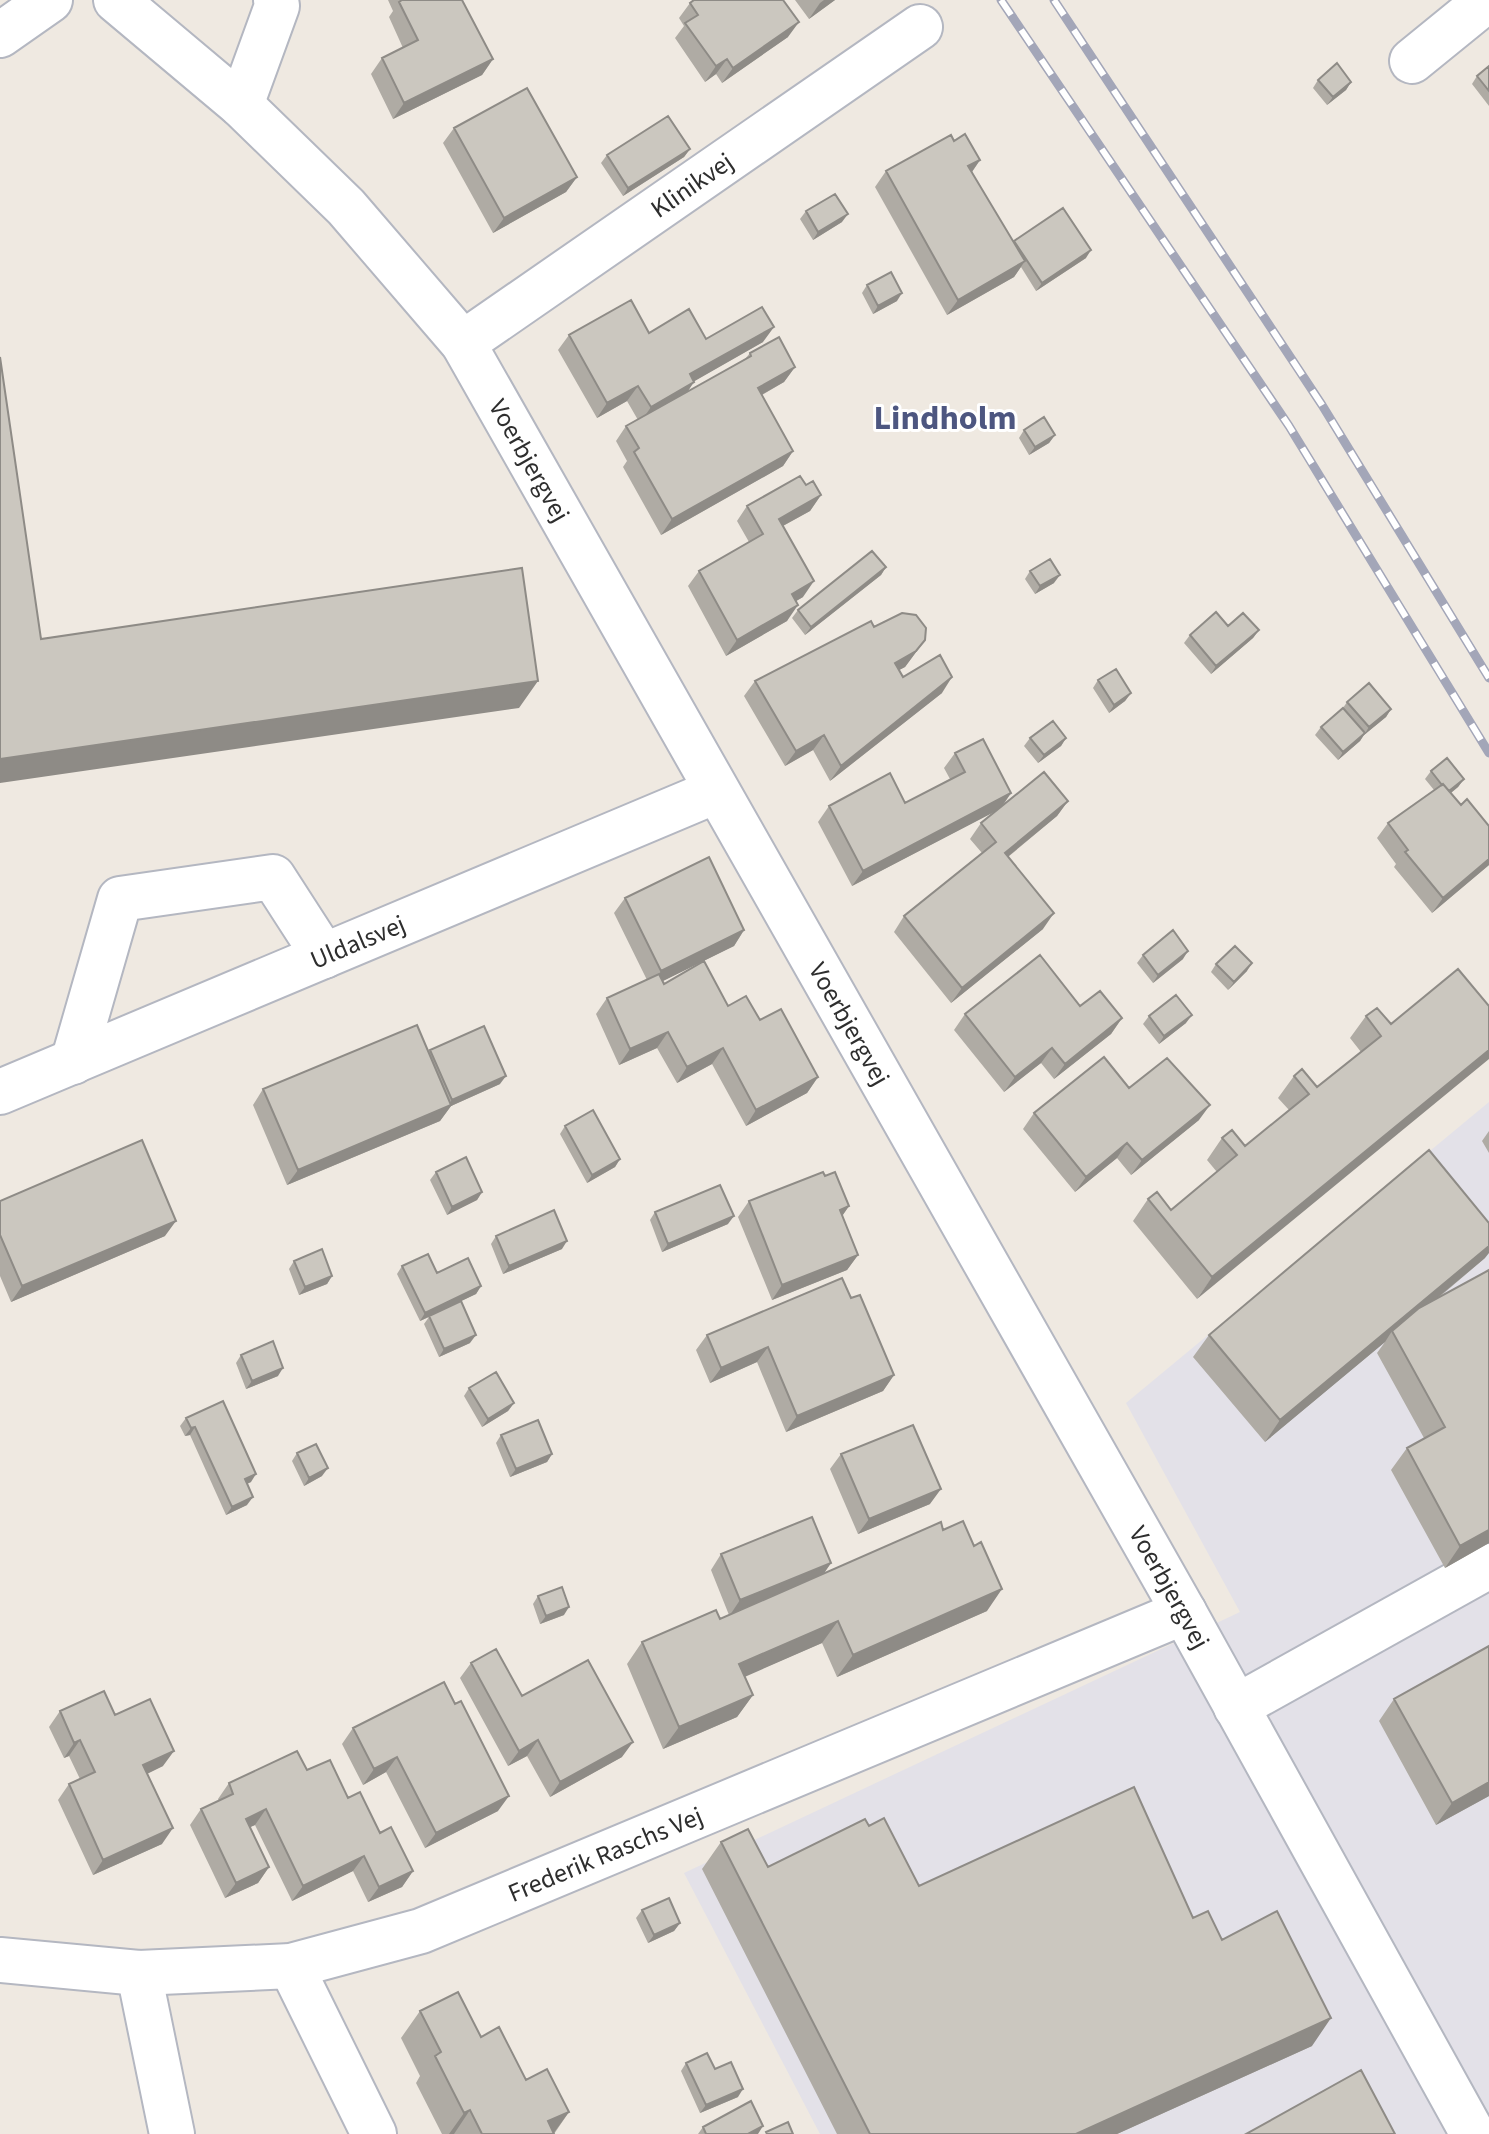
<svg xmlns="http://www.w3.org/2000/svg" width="1489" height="2134" font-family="'Source Sans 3',sans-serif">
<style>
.industrial{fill:#e3e1e8}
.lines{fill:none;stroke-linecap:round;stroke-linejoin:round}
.minor-casing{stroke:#b4b7c1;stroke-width:48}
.minor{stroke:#fff;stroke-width:44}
.rail-casing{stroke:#a3a6b8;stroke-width:9}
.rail{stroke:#fff;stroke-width:6;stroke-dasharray:18;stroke-linecap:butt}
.wall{fill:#afaba4}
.shaded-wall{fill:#8e8b86}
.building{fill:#cbc7bf;stroke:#8e8b86;stroke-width:2}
.labels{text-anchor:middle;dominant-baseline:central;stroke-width:6;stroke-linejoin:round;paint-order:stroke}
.street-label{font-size:26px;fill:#2e2e2e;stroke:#fff}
.district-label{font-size:34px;font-weight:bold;fill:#4d5680;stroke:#fff}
</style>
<rect width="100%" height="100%" fill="#efe9e1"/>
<!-- industrial -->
<path class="industrial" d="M1489,1102v1032h-669l-136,-261 556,-261 -114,-209z"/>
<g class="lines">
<defs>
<g id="minor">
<path id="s1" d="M116,0l125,105 105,102 117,136 721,1269 289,522"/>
<path d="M0,35l50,-35"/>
<path d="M1412,61l75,-61"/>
<path d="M241,105l36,-99 -1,-6"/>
<path id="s2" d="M463,343l457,-316"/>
<path d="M73,1062l47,-163 153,-22 51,79"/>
<path id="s3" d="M0,1092l716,-301"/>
<path d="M1236,1707l253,-141"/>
<path id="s4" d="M0,1960l139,13 152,-7 130,-35 763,-319"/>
<path d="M291,1966l83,168"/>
<path d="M139,1973l33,161"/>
</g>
</defs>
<!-- minor casing -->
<use href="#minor" class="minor-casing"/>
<!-- minor -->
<use href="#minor" class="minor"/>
<defs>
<path id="rail" d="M1001,0l288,426 200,327
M1054,0l268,405 167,273"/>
</defs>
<!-- rail casing -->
<use href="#rail" class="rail-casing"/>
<!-- rail -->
<use href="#rail" class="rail"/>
</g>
<!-- wall -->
<path class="wall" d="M388,0h74l31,59 -11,16 -89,44 -22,-45 11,-16 21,-10 -14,-31 4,-6z
M795,0h40l-26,19z
M690,3l98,34 -66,46 -6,-9 -11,8 -30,-44 9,-12 -5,-8z
M1489,66v40l-17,-22 5,-8z
M1318,80l33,2 -5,8 -19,15 -14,-17z
M454,128l123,49 -11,15 -73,41 -50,-90z
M954,141l26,19 -8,12 41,70 1,-1 72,17 -50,33 -15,-24 -7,10 -67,38 -72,-128 11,-16z
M690,149l-6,8 -61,39 -22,-33 6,-8z
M806,211l36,11 -29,18 -13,-21z
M867,285l30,16 -24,13 -11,-21z
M649,333l57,6 57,3 -69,39 -7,11 58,-33 5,-6 45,14 -11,15 -22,13 31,56 -10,15 -122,69 -38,-68 4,-6 -11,-20 10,-15 12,-6 -11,-19 -30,17 -39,-68 11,-15z
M1024,430l31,5 -6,8 -20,12 -10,-17z
M806,485l15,10 -11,16 -27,15 20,71 -7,4 -9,20 -61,35 -38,-70 11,-15 50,-29 -12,-21 10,-15z
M886,567l-5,8 -76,60 -13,-17 6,-8z
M1030,571l24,12 -19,11 -10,-15z
M1228,626l31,4 -6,8 -42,36 -27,-31 6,-8z
M874,627l51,13 -20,27 -6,3 4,7 39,16 -112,88 -17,-31 -28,16 -41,-70 11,-15z
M1098,680l33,13 -6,8 -16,12 -16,-25z
M1347,702l44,7 -5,8 -22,18 -4,6 -22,19 -23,-25 6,-8 22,-19z
M1030,738h36l-5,8 -23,17 -14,-17z
M955,753l56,40 -8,12 65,-4 -11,15 -49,41 35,72 -92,74 -57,-71 10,-16 78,-63 -12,-14 11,-16 14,-12 -143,75 -34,-64 11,-16 76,-3 45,-24 -6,-11z
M1431,771l33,8 -6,8 -7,6 10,12 28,21v39l-57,48 -38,-46 2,-3 -19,-26 11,-15 46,-33 -9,-11z
M625,898l119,32 -10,16 -72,35 2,3 64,22 32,14 58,57 -11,16 -61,33 -34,-62 -35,19 -20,-35 -38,17 -23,-51 11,-16 40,-18 -33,-67z
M1143,955l40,4 -30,24 -16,-20z
M1216,964l31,7 -19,19 -17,-18z
M1080,1006l42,12 -11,16 -57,45 -13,-16 -37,29 -50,-62 11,-16z
M1149,1016l37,7 -27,21 -16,-20z
M1366,1016l25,8 -194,275 -64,-78 15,-22 23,11 46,-38 -10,-12 15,-22 23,8 44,-36 -11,-12 16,-22 23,11 44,-35 -11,-14z
M430,1050l70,34 -49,22 -11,15 -153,64 -34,-80 10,-16 166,-36z
M1034,1113l165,7 -68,55 -14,-17 -42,34 -52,-63z
M565,1126l55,33 -5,8 -28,16 -27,-49z
M1489,1131v22l-7,-12z
M436,1172l46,20 -5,8 -30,15 -17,-35z
M825,1176l24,30 -7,10 16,39 -11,15 -75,30 -34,-83 11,-16z
M0,1201l165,35 -154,66 -11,-26z
M655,1212l73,12 -66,28 -12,-32z
M496,1236l66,13 -59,25 -12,-30z
M1485,1258l-48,41 52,244 -44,25 -54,-98 16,-22 17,-10 -47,-85 8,-11 -120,100 -72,-85 16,-22z
M294,1261l38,15 -5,8 -28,11 -10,-26z
M402,1266l35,7 44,13 -5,8 -22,10 16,39 -31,14 -15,-33 5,-7 -9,4 -23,-47z
M851,1298l43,77 -11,16 -97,41 -29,-70 -47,21 -14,-33 11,-15z
M241,1355l37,21 -32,13 -10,-26z
M469,1388l45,15 -6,8 -26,16 -18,-31z
M186,1418l65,64 -4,2v21l-21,10 -36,-80 -5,1 -5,-10z
M501,1435l51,19 -5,8 -37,15 -14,-34z
M297,1453l25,23 -18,10 -12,-25z
M841,1454l89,50 -72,30 -28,-65z
M943,1530l44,81 -150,66 -15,-34 -77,33 8,19 -16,22 -74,32 -36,-85 15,-22 78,-23 9,-4 -18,-45 10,-16 110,9 -7,10z
M538,1596l26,19 -24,9 -7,-20z
M471,1663l51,33 100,61 -72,40 -23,-41 -19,10 -48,-88z
M1394,1699l95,97 -53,29 -57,-104z
M60,1711l55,4 48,51 -16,8 15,70 -69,31 -35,-75 11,-16 11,-5 -11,-23 -5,2 -15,-31z
M353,1728l145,83 -73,37 -39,-76 -23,13 -21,-41z
M307,1770l41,28 65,73 -11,16 -34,15 -15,-31 -61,30 -37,-76 -5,2 19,40 -11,16 -33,15 -35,-73 11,-16 18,-8 -1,-2 11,-16z
M869,1826l50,60 274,32 29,22 90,106 -195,88h-280l-135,-265 19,-27 47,25z
M642,1910l38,13 -6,8 -26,12 -12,-25z
M420,2011l61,26 45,43 43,32 -15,22h-112l-26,-51 4,-7 -19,-38z
M686,2063l29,6 23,28 -38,16 -19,-42z
M703,2127l54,7h-59z"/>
<!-- shaded-wall -->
<path class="shaded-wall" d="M824,0h11l-26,19 11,-16z
M799,22l-11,15 -66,46 11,-15z
M493,59l-11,16 -89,44 11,-16z
M727,59l-11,15 -11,8 11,-16z
M1351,82l-5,8 -19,15 6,-8z
M690,149l-6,8 -61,39 5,-8z
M980,160l-11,16 -1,-10z
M577,177l-11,15 -73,41 11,-15z
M848,214l-6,8 -29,18 5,-8z
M1091,250l-5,8 -50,33 6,-8z
M1025,261l-11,16 -67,38 11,-15z
M902,293l-5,8 -24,13 5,-8z
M774,327l-11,15 -84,48 11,-16z
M795,367l-11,15 -37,21 11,-15z
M694,382l-10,15 -44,26 11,-16z
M638,386l-11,15 -30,17 10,-15z
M1055,435l-6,8 -20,12 6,-8z
M793,451l-10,15 -122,69 11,-16z
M821,495l-11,16 -42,23 11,-15z
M886,567l-5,8 -76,60 6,-8z
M1060,575l-6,8 -19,11 5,-8z
M814,581l-11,16 -22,13 11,-16z
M798,605l-11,16 -61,35 11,-16z
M1259,630l-6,8 -42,36 5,-8z
M925,640l-20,27 -21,11 11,-15z
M952,677l-10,16 -112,88 11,-15z
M538,681l-19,27 -519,75v-24z
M1131,693l-6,8 -16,12 5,-8z
M1391,709l-5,8 -22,18 5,-8z
M1365,733l-5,8 -22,19 5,-8z
M824,735l-11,15 -28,16 11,-15z
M1066,738l-5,8 -23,17 6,-8z
M1464,779l-6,8 -16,13 6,-8z
M1011,793l-11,16 -148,77 11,-15z
M1068,801l-11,15 -63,52 11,-15z
M1489,859v6l-57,48 11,-15z
M1054,913l-11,16 -92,74 11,-15z
M744,930l-10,16 -83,41 10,-16z
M1188,951l-5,8 -30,24 5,-8z
M1252,963l-5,8 -19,19 6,-8z
M1192,1015l-6,8 -27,21 5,-8z
M1122,1018l-11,16 -57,45 11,-15z
M668,1032l-11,16 -38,17 11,-16z
M723,1048l-11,16 -35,19 10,-16z
M1052,1048l-11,15 -37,29 11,-15z
M1489,1050v9l-292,240 15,-22z
M506,1076l-6,8 -49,22 -11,15 -153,64 11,-15 149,-63 5,-7z
M818,1077l-11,16 -61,33 10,-16z
M1210,1105l-11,15 -68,55 11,-15z
M1127,1143l-10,15 -42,34 11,-15z
M620,1159l-5,8 -28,16 5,-8z
M482,1192l-5,8 -30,15 5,-8z
M849,1206l-11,16 2,-12z
M734,1216l-6,8 -66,28 6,-8z
M176,1221l-11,15 -154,66 11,-16z
M567,1241l-5,8 -59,25 6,-8z
M1489,1246v7l-4,5 -91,76 -2,-3 -7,11 -120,100 15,-22z
M858,1255l-11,15 -75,30 10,-15z
M332,1276l-5,8 -28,11 6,-8z
M481,1286l-5,8 -56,27 5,-8z
M476,1335l-6,8 -31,14 5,-8z
M768,1347l-11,15 -47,21 11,-15z
M283,1368l-5,8 -32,13 6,-8z
M894,1375l-11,16 -97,41 11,-16z
M514,1403l-6,8 -26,16 6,-8z
M195,1427l-5,8 -5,1 6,-8z
M552,1454l-5,8 -37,15 6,-8z
M328,1468l-6,8 -18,10 5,-8z
M256,1474l-5,8 -12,5 6,-8z
M941,1489l-11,15 -72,30 11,-15z
M253,1497l-6,8 -21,10 6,-8z
M1489,1530v13l-44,25 15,-22z
M831,1563l-11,16 -90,36 10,-15z
M1002,1589l-15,22 -150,66 16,-22z
M569,1607l-5,8 -24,9 6,-8z
M838,1621l-16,22 -98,43 15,-22z
M753,1695l-16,22 -74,32 16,-22z
M80,1740l-11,16 -5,2 10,-15z
M538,1740l-11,16 -19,10 11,-15z
M633,1742l-11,15 -72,40 10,-15z
M174,1751l-11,15 -31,15 11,-16z
M397,1757l-11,15 -23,13 11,-16z
M1489,1782v14l-53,29 16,-22z
M509,1796l-11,15 -73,37 11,-15z
M266,1809l-11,16 -20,9 11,-15z
M173,1828l-11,16 -69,31 10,-15z
M364,1856l-11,15 -61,30 11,-15z
M269,1867l-11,16 -33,15 11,-15z
M413,1871l-11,16 -34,15 11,-15z
M680,1923l-6,8 -26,12 6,-8z
M1331,2018l-19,28 -195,88h-41z
M743,2089l-5,8 -38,16 6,-8z
M470,2110l-16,24h-5l15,-21z
M569,2112l-16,22 -5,-13z
M763,2126l-5,8h-10z"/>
<!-- building -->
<path class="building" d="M402,0h60l31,59 -89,44 -22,-45 36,-18 -19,-38z
M694,0h89l16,22 -66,46 -6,-9 -11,7 -31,-43 13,-8 -8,-12z
M1337,63l14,19 -18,15 -15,-17z
M1489,66v25l-12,-15z
M527,88l50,89 -73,41 -50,-90z
M668,116l22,33 -62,39 -21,-33z
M965,134l15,26 -12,6 57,95 -67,39 -72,-129 65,-36 3,6z
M835,194l13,20 -30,18 -12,-21z
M1063,208l28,42 -49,33 -28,-42z
M891,272l11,21 -24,13 -11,-21z
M631,300l18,33 40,-24 17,30 56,-32 12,20 -84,47 4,8 -43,25 -13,-21 -31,17 -38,-68z
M779,337l16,30 -37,21 35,63 -121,68 -38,-67 5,-4 -13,-22 125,-70 -1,-3z
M0,357l41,282 481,-71 16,113 -538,78z
M1044,417l11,18 -20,12 -11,-17z
M800,476l6,9 7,-4 8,14 -42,24 35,62 -22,13 6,11 -61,35 -38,-69 64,-37 -16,-28z
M872,551l14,16 -75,60 -13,-17z
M1050,559l10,16 -20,11 -10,-15z
M1216,612l12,14 15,-13 16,17 -43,36 -26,-31z
M902,613l14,2 10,13 -1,12 -9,11 -21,12 8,14 37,-22 12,22 -111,89 -17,-31 -28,16 -41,-70 116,-60 3,6z
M1116,669l15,24 -17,12 -16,-25z
M1369,683l22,26 -22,18 -22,-25z
M1343,708l22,25 -22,19 -22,-25z
M1053,721l13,17 -22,17 -14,-17z
M983,739l28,54 -148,78 -34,-65 61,-33 15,30 60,-31 -10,-19z
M1447,758l17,21 -15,12 -6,-7 -1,1 -11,-14z
M1044,772l24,29 -63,52 49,60 -92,75 -58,-72 92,-74 -15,-19z
M1443,784l18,21 6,-6 22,27v33l-46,39 -38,-46 3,-2 -20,-27z
M709,857l35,73 -83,41 -36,-73z
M1173,930l15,21 -30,24 -15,-20z
M1235,946l17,17 -18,19 -18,-18z
M1040,955l40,51 20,-15 22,27 -57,46 -13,-16 -37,29 -50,-63z
M704,961l24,45 18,-10 14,24 21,-11 37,68 -62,33 -33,-62 -36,19 -19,-35 -38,17 -23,-51 52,-24 5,10z
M1458,969l31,37v44l-277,227 -64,-78 9,-7 14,18 66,-55 -15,-17 10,-8 13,16 64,-52 -15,-18 8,-7 15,18 64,-51 -15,-20 11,-8 14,16z
M1176,995l16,20 -28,21 -15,-20z
M417,1025l34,80 -153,65 -35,-81z
M484,1026l22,50 -54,24 -22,-50z
M1104,1057l25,31 38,-30 43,47 -68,55 -15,-17 -41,34 -52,-64z
M593,1110l27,49 -28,16 -27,-49z
M142,1140l34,81 -154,65 -22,-51v-34z
M1429,1150l60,73v23l-209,174 -71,-85z
M466,1157l16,35 -30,15 -16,-35z
M823,1172l2,4 10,-4 14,34 -9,4 18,45 -76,30 -33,-84z
M720,1185l14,31 -66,28 -13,-32z
M554,1210l13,31 -58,25 -13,-30z
M322,1249l10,27 -27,11 -11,-26z
M428,1254l9,19 31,-15 13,28 -56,27 -23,-47z
M1489,1270v260l-29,16 -53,-98 38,-21 -53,-96 27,-23z
M842,1278l9,20 9,-3 34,80 -97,41 -29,-69 -47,21 -14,-33z
M461,1301l15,34 -32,14 -15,-33z
M273,1341l10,27 -31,13 -11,-26z
M496,1372l18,31 -26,16 -19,-31z
M223,1401l33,73 -11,5 8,18 -21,10 -37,-80 -4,1 -5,-10z
M538,1420l14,34 -36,15 -15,-34z
M913,1425l28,64 -72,30 -28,-65z
M316,1444l12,24 -19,10 -12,-25z
M812,1517l19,46 -91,37 -19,-46z
M963,1521l11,25 7,-4 21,47 -149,66 -15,-34 -99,43 14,31 -74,32 -37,-85 74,-32 4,9 221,-97 2,8z
M562,1587l7,20 -23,9 -8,-20z
M1489,1646v136l-37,21 -58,-104z
M496,1649l26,47 66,-36 45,82 -73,40 -22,-42 -19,11 -48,-88z
M444,1682l11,22 6,-3 48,95 -73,37 -39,-76 -23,12 -21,-41z
M104,1691l11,24 35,-16 24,52 -31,14 30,63 -70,32 -34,-76 26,-12 -15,-32 -6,3 -14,-32z
M297,1751l10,19 23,-10 18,38 12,-6 20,41 11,-6 22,44 -34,16 -15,-31 -61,30 -37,-77 -20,10 23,48 -33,16 -35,-74 32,-15 -4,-11z
M1134,1787l59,131 15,-7 14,29 55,-29 54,107 -255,116h-206l-149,-292 27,-13 20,38 97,-48 4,7 15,-8 35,68z
M669,1898l11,25 -26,12 -12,-25z
M458,1992l23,45 18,-10 27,53 21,-11 22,43 -21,9 6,13h-72l-12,-24 -6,3 -29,-57 6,-4 -21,-41z
M707,2053l8,16 16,-7 12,27 -37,16 -20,-42z
M1361,2070l34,64h-149z
M751,2101l12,25 -15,8h-42l-3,-7z
M788,2122l5,12h-26l-1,-2z"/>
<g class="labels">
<!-- street labels -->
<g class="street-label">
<text stroke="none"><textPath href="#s2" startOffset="278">Klinikvej</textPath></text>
<text stroke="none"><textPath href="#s1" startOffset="624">Voerbjergvej</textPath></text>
<text stroke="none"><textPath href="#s3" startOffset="388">Uldalsvej</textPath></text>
<text stroke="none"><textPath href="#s1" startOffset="1272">Voerbjergvej</textPath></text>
<text stroke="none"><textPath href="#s1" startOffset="1920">Voerbjergvej</textPath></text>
<text stroke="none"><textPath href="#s4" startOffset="626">Frederik Raschs Vej</textPath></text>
</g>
<!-- district labels -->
<g class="district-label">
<text x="945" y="418">Lindholm</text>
</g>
</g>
</svg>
